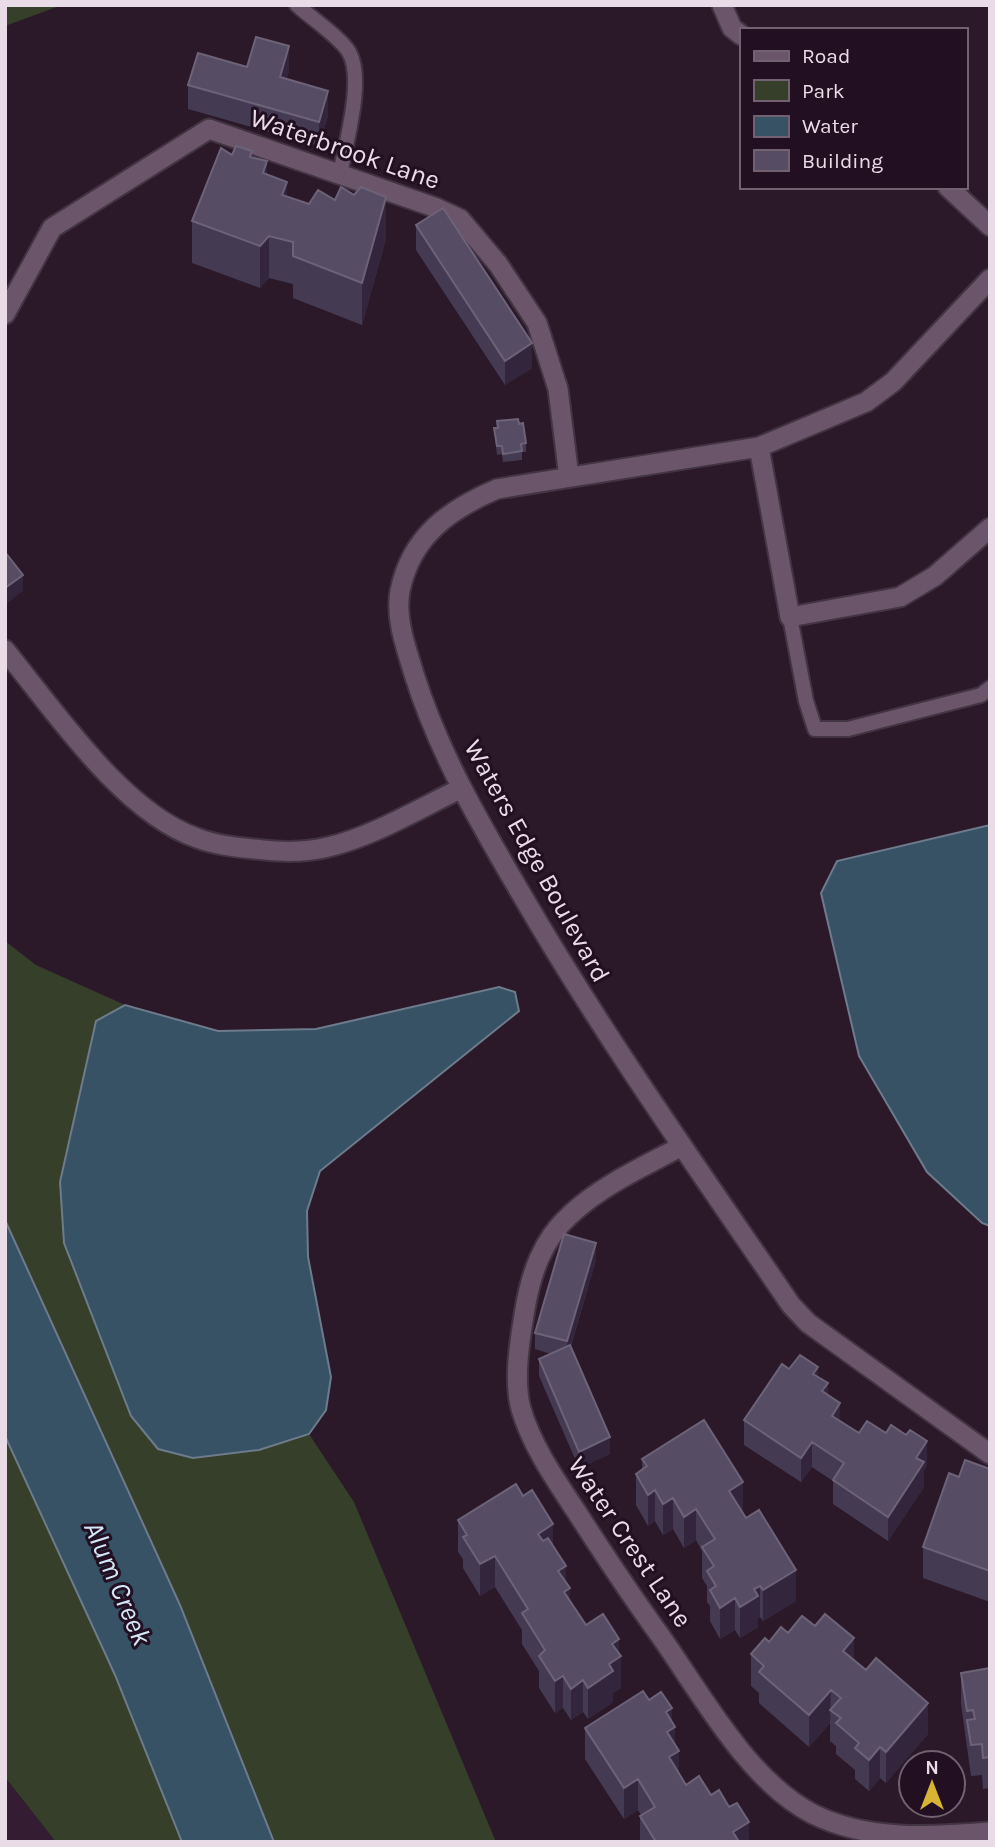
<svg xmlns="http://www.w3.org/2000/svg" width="995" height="1847" font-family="Karla,sans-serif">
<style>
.built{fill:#341c33}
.green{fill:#353f29}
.water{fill:#385265;stroke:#6d7b8c;stroke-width:2}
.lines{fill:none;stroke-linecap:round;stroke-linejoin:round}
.service-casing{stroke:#423442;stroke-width:18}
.minor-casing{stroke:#423442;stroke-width:23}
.service{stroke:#6b556a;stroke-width:14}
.minor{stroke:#6b556a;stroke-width:19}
.wall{fill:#443b53}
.shaded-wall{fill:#33263c}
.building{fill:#564c63;stroke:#6d6378;stroke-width:2}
.labels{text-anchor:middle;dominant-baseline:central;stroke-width:6;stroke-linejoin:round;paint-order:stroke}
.street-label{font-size:26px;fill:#e9dce7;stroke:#220f21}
.water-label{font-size:28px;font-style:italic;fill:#d3e7f6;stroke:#220f21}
</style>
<rect width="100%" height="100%" fill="#2b192a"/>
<!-- built -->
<path class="built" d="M5,1777l51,65h-51z"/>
<!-- green -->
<path class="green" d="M5,5h57l-57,21z
M5,941l31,24 89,40 -29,17 163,428 50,-16 45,68 142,340h-222l-94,-237 -175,-385z
M5,1436l110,239 67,167h-126l-51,-65z"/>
<!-- water -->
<path class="water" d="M990,825v401l-8,-3 -55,-51 -68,-116 -38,-163 16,-32z
M499,987l16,5 4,19 -199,160 -13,40 1,46 23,120 -5,33 -17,24 -50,16 -66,8 -35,-9 -27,-33 -67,-173 -4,-61 36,-161 29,-16 93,26 98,-2z
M5,1220l175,385 94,237h-92l-67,-167 -110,-239z"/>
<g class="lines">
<defs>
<path id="service" d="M297,5c13,12 44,33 52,47 16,28 -4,93 -9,123
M790,617l16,84 9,28h33l133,-34 9,-7"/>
<path id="minor" d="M722,5l10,23 9,7
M948,187l42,39
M990,279l-97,103 -27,20 -107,45 -262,42c-47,20 -86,47 -97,102 -5,28 6,56 14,83 25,80 67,151 109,223 82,141 176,273 268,408l17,18 182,131
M5,314l47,-86 157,-99 225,78 26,12 38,45 39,59 21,66 11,88
M759,447l31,170 110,-20 35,-21 55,-48
M5,650c49,60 117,162 192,188 18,7 38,9 57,11 24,3 51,4 74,-2 44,-10 92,-39 132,-58
M682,1146c-39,21 -80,39 -112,69 -28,25 -39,59 -45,94 -5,30 -12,70 -4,100 11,37 34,70 55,102 27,42 54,83 83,123 42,59 88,146 154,180 54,27 118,23 177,18"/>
</defs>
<!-- service casing -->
<use href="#service" class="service-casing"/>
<!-- minor casing -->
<use href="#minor" class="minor-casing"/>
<!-- service -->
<use href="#service" class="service"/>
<!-- minor -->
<use href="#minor" class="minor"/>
</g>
<!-- wall -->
<path class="wall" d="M247,67l42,4 -3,8 42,37 -9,30 -131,-37v-24z
M232,155l20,3 35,39 99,42 -24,86 -69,-27v-14l-24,-6 -9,10 -68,-25v-42z
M416,225l116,143 -27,17 -89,-135z
M497,421l22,3 7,19v9h-4v8l-19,2 -1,-8 -5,1 -3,-27h3z
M596,1260l-25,86 39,108 -31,14 -40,-92v-17l12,-5 -16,-5v-16z
M789,1369l29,8 22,44 19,12 68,33 -3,4v17l-36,54 -55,-37v-23l-21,-14 -11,15 -57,-37v-25z
M642,1459l101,55 53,87 -33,20 -3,-4 -2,1v9l-18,11 -5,-8 -15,9 -10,-18v-15l-3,-4v-16l-5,-8v-27l-6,-11 -12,8 -11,-19 -10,6 -8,-14 -7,5 -12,-21v-31l6,-5z
M990,1469v133l-67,-24v-31z
M458,1520l95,27 13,35 4,19 16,24 33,29 2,34 -8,5v9l-25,17 -5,-7 -12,8 -8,-12 -8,5 -16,-25v-17l-17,-27v-14l-27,-43 -15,9 -17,-28v-9l-5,-7z
M788,1633l66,27 74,74 -42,49 -6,-5 -11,13 -14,-12v-9l-19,-16v-8l-6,-5v-18l-21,24 -50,-44v-10l-8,-7v-32l18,-12z
M990,1668v120l-7,1 -1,-14 -11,1 -10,-72v-31z
M649,1700l23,21 7,52 7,12 25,10 38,47h-109v-26l1,-1 -3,-5 -14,9 -39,-60v-31z"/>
<!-- shaded-wall -->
<path class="shaded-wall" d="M289,46v25l-9,31v-25z
M328,91v25l-9,30v-24z
M267,161v42l-4,-30z
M287,182v42l-5,-29z
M386,197v42l-24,86v-42z
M269,236v42l-9,10v-42z
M532,343v25l-27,17v-24z
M23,575v16l-18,14v-17z
M596,1243v17l-29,98v-17z
M818,1367v24l-5,-17z
M828,1383v25l-6,-17z
M840,1403v25l-8,-12z
M610,1437v17l-31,14v-16z
M927,1441v25l-3,4v17l-36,54v-24l28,-59z
M812,1442v25l-11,15v-24z
M743,1482v32l-14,-23z
M655,1490v31l-7,5v-31z
M673,1498v31l-10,6v-31z
M696,1509v31l-12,8v-31z
M553,1524v32l-15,-22z
M495,1556v31l-15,9v-32z
M566,1566v25l4,-3v31l-12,-48z
M796,1570v31l-33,20v-31z
M760,1586v31l-2,1v9l-18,11v-31l14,-18z
M735,1598v32l-15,9v-31z
M854,1638v31l-11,-18z
M619,1639v18l2,-1v32l-8,5v9l-25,17v-31l21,-24 3,-20z
M563,1676v32l-8,5v-32z
M583,1680v32l-12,8v-31z
M831,1690l-1,33 -21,24v-32z
M928,1703v31l-42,49v-31z
M672,1708v21l3,-2v26l4,-2v31l-10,7 -3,-77z
M880,1747v31l-11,13v-31z
M638,1779v31l-14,9v-31z
M749,1822v20h-16v-10z"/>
<!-- building -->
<path class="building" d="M256,37l33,9 -9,31 48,14 -9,31 -131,-37 10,-32 49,14z
M236,146l16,5 -2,6 17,4 -4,12 24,9 -5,13 27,9 9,-14 17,10 6,-13 13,8 7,-8 25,10 -24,86 -69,-27v-14l-24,-6 -9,10 -68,-25 29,-73 11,7z
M443,208l89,135 -27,18 -89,-136z
M518,419l1,5 4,-1 3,20 -5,1 1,7 -19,3 -1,-8h-5l-3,-18h4l-1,-7z
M5,552l18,23 -18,13z
M564,1234l32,9 -29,98 -32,-8z
M570,1345l40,92 -31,15 -40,-93z
M800,1355l18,12 -5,7 15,9 -6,8 18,12 -8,13 27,17 8,-12 19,12 5,-8 15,10 4,-5 17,11 -11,17 8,4 -36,55 -55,-37 11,-17 -32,-21 -11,16 -57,-38 38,-56 7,5z
M704,1420l39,62 -14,9 17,27 13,-8 37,60 -33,20 -3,-4 -6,3 4,7 -18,11 -5,-9 -15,10 -10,-18 6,-4 -9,-15 7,-5 -12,-19 13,-8 -19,-30 -12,8 -11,-19 -10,6 -8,-14 -7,5 -12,-21 11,-8 -5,-7z
M965,1460l25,9v102l-67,-24 26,-74 10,4z
M516,1484l7,12 9,-6 21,34 -15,10 5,7 5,-3 18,28 -8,5 12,17 -6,4 22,33 17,-11 16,25 -7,5 9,12 -12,8 4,7 -25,17 -5,-8 -12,9 -8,-13 -8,5 -16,-25 6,-6 -23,-37 6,-4 -33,-53 -15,8 -17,-27 4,-2 -9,-15z
M825,1614l29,24 -11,13 23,19 10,-12 52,45 -42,49 -6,-5 -11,13 -14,-12 4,-5 -23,-20 5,-5 -11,-8 11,-12 -10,-8 -22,25 -50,-43 5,-6 -13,-12 14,-16 4,4 12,-15 7,6 14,-17 13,10z
M990,1668v89l-7,1 -1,-14 -11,1 -4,-25 8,-1 -2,-9 -6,1 -6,-38z
M643,1691l6,9 12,-8 11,16 -6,4 9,15 -8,5 12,19 -10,6 17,28 13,-9 12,19 8,-5 10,17 8,-4 12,19 -16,10 5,8 -4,2h-78l-16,-26 15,-9 -17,-28 -14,9 -39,-60z"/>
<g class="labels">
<!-- street labels -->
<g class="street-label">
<text transform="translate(345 149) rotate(19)">Waterbrook Lane</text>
<text transform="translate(537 861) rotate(61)">Waters Edge Boulevard</text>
<text transform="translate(630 1542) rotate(56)">Water Crest Lane</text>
</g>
<!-- water labels -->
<g class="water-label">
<text transform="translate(118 1583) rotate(67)">Alum Creek</text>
</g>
</g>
<!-- border -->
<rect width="995" height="1847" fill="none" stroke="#e9dce7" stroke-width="14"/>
<!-- legend -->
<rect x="740" y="28" width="228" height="161" fill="#220f21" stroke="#726170" stroke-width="2"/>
<rect x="754" y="51" width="35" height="10" fill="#6b556a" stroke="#726170" stroke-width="2"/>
<text x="802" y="63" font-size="21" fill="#e9dce7">Road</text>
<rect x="754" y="80" width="35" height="21" fill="#353f29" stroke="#726170" stroke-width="2"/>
<text x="802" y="98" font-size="21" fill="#e9dce7">Park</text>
<rect x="754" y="116" width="35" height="21" fill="#385265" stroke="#726170" stroke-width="2"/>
<text x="802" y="133" font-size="21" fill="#e9dce7">Water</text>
<rect x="754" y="150" width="35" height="21" fill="#564c63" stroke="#726170" stroke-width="2"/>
<text x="802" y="168" font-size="21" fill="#e9dce7">Building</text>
<!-- north arrow -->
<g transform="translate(932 1784)"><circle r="33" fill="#220f21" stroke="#726170" stroke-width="2"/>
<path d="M0-5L12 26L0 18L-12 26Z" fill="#d7b434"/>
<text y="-10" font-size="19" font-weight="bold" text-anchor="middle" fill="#e9dce7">N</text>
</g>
</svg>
